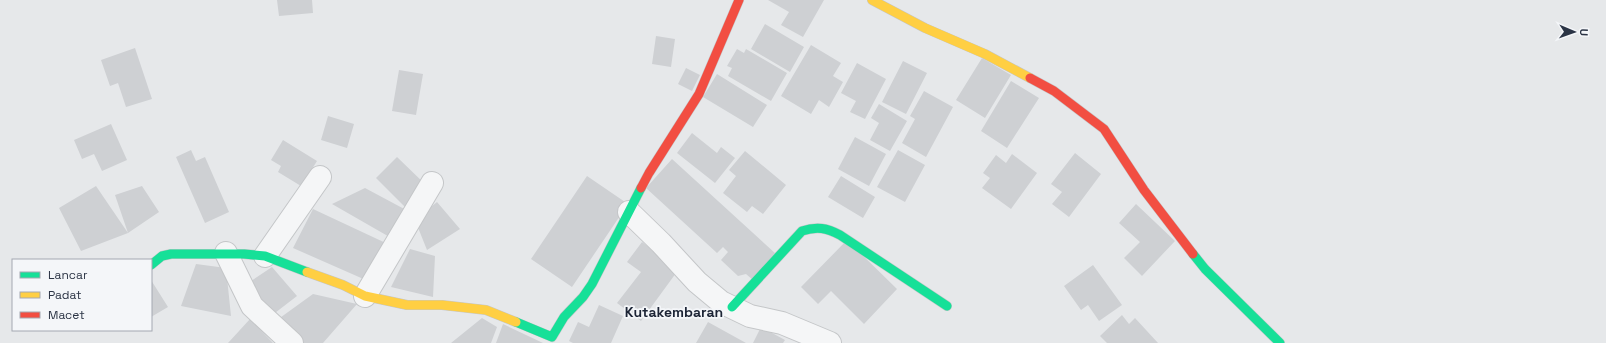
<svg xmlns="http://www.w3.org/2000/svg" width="1606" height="343" font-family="'Space Grotesk',sans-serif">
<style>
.building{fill:#ced0d3}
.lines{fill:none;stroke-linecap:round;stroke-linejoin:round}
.street-casing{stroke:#c4c6c8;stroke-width:24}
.fast-casing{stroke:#c4c6c8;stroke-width:10}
.slow-casing{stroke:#c4c6c8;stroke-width:10}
.jam-casing{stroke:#c4c6c8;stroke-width:10}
.street{stroke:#f5f6f7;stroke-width:22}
.fast{stroke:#16e098;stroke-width:9}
.slow{stroke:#ffcf43;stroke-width:9}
.jam{stroke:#f24e42;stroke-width:9}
.labels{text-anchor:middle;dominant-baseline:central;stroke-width:3.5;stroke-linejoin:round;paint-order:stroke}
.quarter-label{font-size:14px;font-weight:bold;fill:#1d2536;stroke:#f4f6f9}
</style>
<rect width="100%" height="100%" fill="#e6e8ea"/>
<!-- building -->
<path class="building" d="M277,0h35l1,13 -34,3z
M768,0h56l-21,37 -22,-12 8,-13z
M765,24l39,23 -14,25 -39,-23z
M656,36l19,3 -4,28 -19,-3z
M811,45l30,18 -8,13 10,6 -14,25 -10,-7 -8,14 -30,-18z
M135,48l17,51 -26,8 -8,-24 -8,3 -9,-26z
M737,49l7,4 2,-4 41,24 -16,28 -43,-25 4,-8 -5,-2z
M982,58l29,17 -26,43 -29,-18z
M903,61l24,12 -21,41 -24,-12z
M857,63l29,16 -21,40 -15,-7 6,-11 -15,-8z
M686,68l14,7 -8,16 -14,-7z
M399,70l24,4 -7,41 -24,-4z
M717,74l50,31 -14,22 -50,-30z
M1011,81l28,17 -32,50 -26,-17z
M924,91l29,16 -27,50 -24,-14 13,-24 -5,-3z
M879,104l28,17 -17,30 -20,-11 9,-17 -8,-5z
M328,116l26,8 -7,24 -26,-8z
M111,124l16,36 -25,11 -8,-17 -12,5 -8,-19z
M692,133l25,20 4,-6 14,11 -20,25 -38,-30z
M855,137l31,17 -17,32 -31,-17z
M283,140l34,21 -16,25 -23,-14 3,-6 -10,-6z
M191,150l5,11 9,-4 24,55 -24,11 -29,-66z
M898,150l27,15 -20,37 -28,-15z
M745,151l41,34 -23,29 -11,-8 -5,6 -24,-19 13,-17 -7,-6z
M1075,153l26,21 -32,43 -17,-13 10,-12 -11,-8z
M1012,154l25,19 -26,36 -29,-21 8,-10 -7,-5 13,-18 10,8z
M397,157l30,29 -21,22 -30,-30z
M672,159l104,95 -23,26 -7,-6 -8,2 -17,-16 7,-8 -5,-5 -6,6 -71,-65z
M587,176l41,28 -56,83 -41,-28z
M841,176l34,21 -12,21 -35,-21z
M96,186l32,47 -47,18 -22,-43z
M142,186l17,26 -31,21 -13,-38z
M365,188l43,23 -15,28 -61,-35z
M437,202l23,27 -33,21 -12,-30z
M1136,204l39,37 -33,35 -18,-18 16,-16 -21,-19z
M313,209l77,36 -22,36 -75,-33z
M847,240l50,49 -33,35 -33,-33 -13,13 -17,-17z
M642,242l37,27 -38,52 -24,-18 24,-31 -14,-10z
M410,249l25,7 -2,41 -42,-10z
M196,264l30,4 5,48 -50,-10z
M1093,265l29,40 -23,16 -11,-16 -7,5 -17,-24z
M272,267l25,29 -26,20 -23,-33z
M151,280l17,27 -17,10z
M313,294l44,10 -34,39h-20l-26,-23z
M599,305l24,11 -12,27h-38l-4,-2 9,-19 11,5z
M1122,315l7,9 6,-6 23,25h-51l-7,-7z
M482,318l15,9 -6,16h-40z
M250,319l23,24h-45z
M708,322l38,21h-50z
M503,324l40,19h-47z
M761,327l24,13 -2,3h-30z"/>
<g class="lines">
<defs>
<path id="street" d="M629,212l32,31 36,39 24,20 29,14 32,7 48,20
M226,253l26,53 40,37
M265,256l55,-79
M365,296l67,-113"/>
<path id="fast" d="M1193,254l12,15 75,74
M151,265l11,-9 9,-2h73l21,2 42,16
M732,307l70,-76c15,-5 25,-3 38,4l107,71
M516,322l36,15 12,-20 19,-20 9,-13 49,-96"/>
<path id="slow" d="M872,0l53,28 60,26 45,24
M307,272l36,13 22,11 42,9h35l44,5 30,12"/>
<path id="jam" d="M1030,78l24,13 50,38 40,61 49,64
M641,188l8,-15 50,-79 40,-94"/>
</defs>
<!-- street casing -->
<use href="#street" class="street-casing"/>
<!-- fast casing -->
<use href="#fast" class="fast-casing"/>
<!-- slow casing -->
<use href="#slow" class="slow-casing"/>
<!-- jam casing -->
<use href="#jam" class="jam-casing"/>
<!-- street -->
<use href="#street" class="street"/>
<!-- fast -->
<use href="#fast" class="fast"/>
<!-- slow -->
<use href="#slow" class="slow"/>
<!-- jam -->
<use href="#jam" class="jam"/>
</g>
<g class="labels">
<!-- quarter labels -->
<g class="quarter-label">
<text x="674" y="312">Kutakembaran</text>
</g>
</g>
<!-- legend -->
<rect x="12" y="259" width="140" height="72" fill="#f4f6f9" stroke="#a4a8b1"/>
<rect x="20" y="272" width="20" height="6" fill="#16e098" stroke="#a4a8b1"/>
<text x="48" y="279" font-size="12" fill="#2b3445">Lancar</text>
<rect x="20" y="292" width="20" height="6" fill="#ffcf43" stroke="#a4a8b1"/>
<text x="48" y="299" font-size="12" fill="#2b3445">Padat</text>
<rect x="20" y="312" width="20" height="6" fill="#f24e42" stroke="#a4a8b1"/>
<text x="48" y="319" font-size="12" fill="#2b3445">Macet</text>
<!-- north arrow -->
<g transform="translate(1574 32) rotate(92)" stroke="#f4f6f9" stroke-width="3" paint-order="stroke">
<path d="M0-3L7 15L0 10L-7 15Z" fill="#2b3445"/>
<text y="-6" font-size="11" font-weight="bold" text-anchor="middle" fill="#2b3445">U</text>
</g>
</svg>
